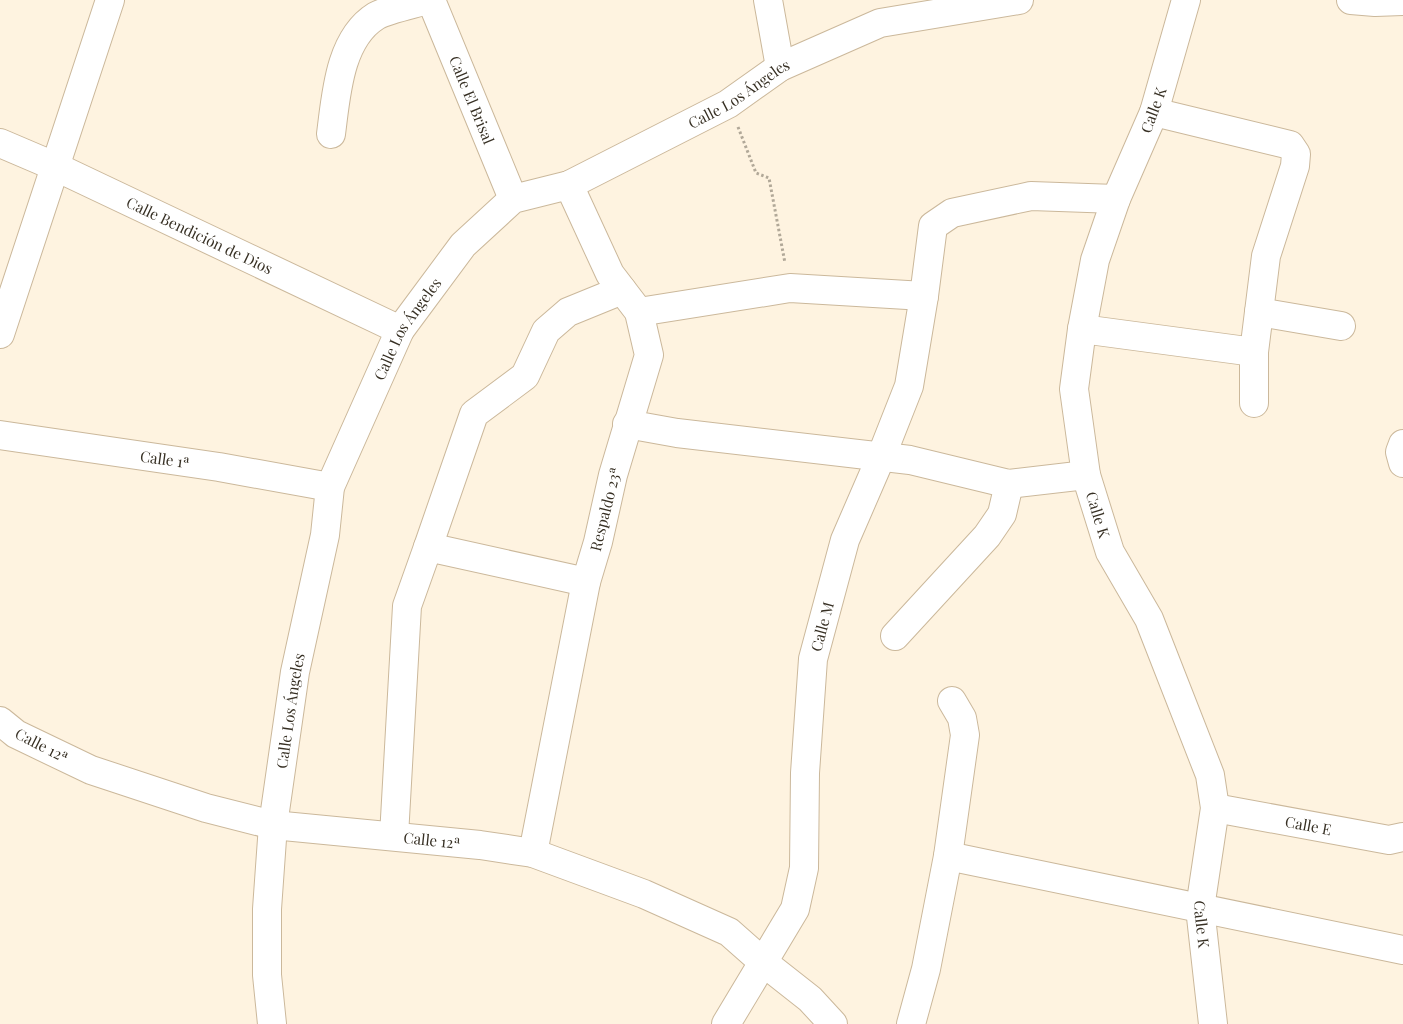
<svg xmlns="http://www.w3.org/2000/svg" width="1403" height="1024" font-family="'Playfair Display',serif">
<style>
.lines{fill:none;stroke-linecap:round;stroke-linejoin:round}
.minor-casing{stroke:#cbb89b;stroke-width:30}
.path{stroke:#b1a898;stroke-width:3;stroke-dasharray:2.5 2.5;stroke-linecap:butt}
.minor{stroke:#fff;stroke-width:28}
.labels{text-anchor:middle;dominant-baseline:central;stroke-width:4;stroke-linejoin:round;paint-order:stroke}
.street-label{font-size:15px;fill:#373024;stroke:#fff}
</style>
<rect width="100%" height="100%" fill="#fef3e0"/>
<g class="lines">
<defs>
<g id="minor">
<path id="s1" d="M431,0l82,199"/>
<path d="M768,0l12,67"/>
<path id="s2" d="M1186,0l-32,112 -38,87 -21,61 -13,69 -8,60 12,86 24,77 39,67 61,156 5,33 -15,100 13,116"/>
<path d="M1351,0l24,2 28,-1"/>
<path d="M1154,112l136,33 6,9 -1,12 -29,90 -12,96v51"/>
<path d="M331,134c5,-38 8,-95 45,-118 10,-6 38,-12 51,-16"/>
<path id="s3" d="M0,143l54,23 346,164"/>
<path d="M639,312l151,-24 134,8"/>
<path d="M1259,312l82,14"/>
<path d="M1082,329l172,23"/>
<path d="M0,334l110,-334"/>
<path d="M627,424l50,9 233,27 99,24 77,-9"/>
<path d="M0,435l219,32 111,20"/>
<path d="M1403,444l-3,8 3,11"/>
<path d="M428,547l46,-133 51,-38 21,-45 22,-19 54,-22"/>
<path d="M895,636l92,-100 15,-22 7,-30"/>
<path d="M0,721l16,13 75,36 115,38 67,17 207,20 53,8 111,41 85,38 34,30 47,37 23,25"/>
<path id="s4" d="M1215,808l174,32 14,-3"/>
<path d="M394,836l13,-230 21,-59 158,35"/>
<path d="M533,853l53,-271 12,-40 15,-67 36,-120 -10,-43 -29,-38 -41,-89"/>
<path d="M948,856l455,94"/>
<path id="s5" d="M272,1024l-5,-49v-66l6,-84 22,-153 30,-137 5,-48 70,-157 63,-85 50,-46 56,-14 159,-81 52,-37 100,-44 139,-23"/>
<path id="s6" d="M726,1024l69,-115 9,-41 1,-95 8,-114 32,-119 36,-83 28,-71 15,-90 9,-70 19,-13 79,-17 85,3"/>
<path d="M911,1024l15,-55 22,-113 17,-121 -3,-17 -10,-17"/>
</g>
</defs>
<!-- minor casing -->
<use href="#minor" class="minor-casing"/>
<!-- path -->
<path class="path" d="M738,127l18,46 13,5 16,85"/>
<!-- minor -->
<use href="#minor" class="minor"/>
</g>
<g class="labels">
<!-- street labels -->
<g class="street-label">
<text stroke="none"><textPath href="#s5" startOffset="1139">Calle Los Ángeles</textPath></text>
<text stroke="none"><textPath href="#s1" startOffset="108">Calle El Brisal</textPath></text>
<text transform="translate(1153 110) rotate(-70)">Calle K</text>
<text stroke="none"><textPath href="#s3" startOffset="220">Calle Bendición de Dios</textPath></text>
<text stroke="none"><textPath href="#s5" startOffset="719">Calle Los Ángeles</textPath></text>
<text transform="translate(165 459) rotate(8)">Calle 1ª</text>
<text transform="translate(605 509) rotate(-76)">Respaldo 23ª</text>
<text stroke="none"><textPath href="#s2" startOffset="535">Calle K</textPath></text>
<text stroke="none"><textPath href="#s6" startOffset="419">Calle M</textPath></text>
<text stroke="none"><textPath href="#s5" startOffset="315">Calle Los Ángeles</textPath></text>
<text transform="translate(42 745) rotate(27)">Calle 12ª</text>
<text stroke="none"><textPath href="#s4" startOffset="95">Calle E</textPath></text>
<text transform="translate(432 840) rotate(6)">Calle 12ª</text>
<text stroke="none"><textPath href="#s2" startOffset="970">Calle K</textPath></text>
</g>
</g>
</svg>
